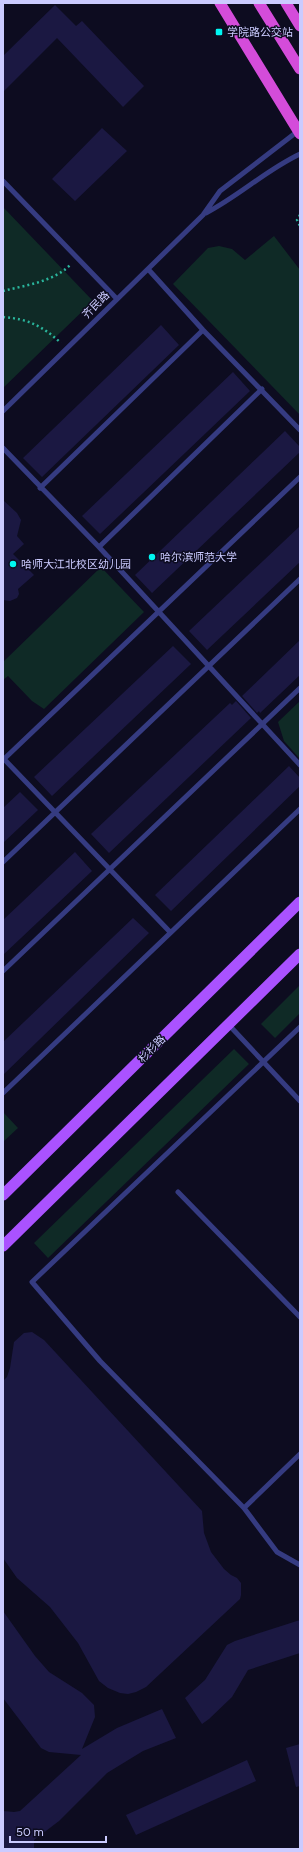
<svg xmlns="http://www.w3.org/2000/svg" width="303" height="1852" font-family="Figtree,'Noto Sans SC',sans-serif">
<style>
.green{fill:#0f2a26}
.building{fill:#1b1842}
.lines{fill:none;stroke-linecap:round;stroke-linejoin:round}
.path{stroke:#2ab59c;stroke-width:2.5;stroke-dasharray:2 3;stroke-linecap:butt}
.service{stroke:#353b81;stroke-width:5}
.primary{stroke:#aa52ff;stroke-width:11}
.trunk{stroke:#d44cda;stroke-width:11}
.poi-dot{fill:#00f6f2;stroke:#0d0c20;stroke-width:1.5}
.labels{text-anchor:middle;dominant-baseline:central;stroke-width:3;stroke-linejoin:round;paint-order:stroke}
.poi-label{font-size:11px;fill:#cbcbff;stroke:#0d0c20;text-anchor:start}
.street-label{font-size:11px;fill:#cbcbff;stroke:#0d0c20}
</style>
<rect width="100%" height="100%" fill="#0d0c20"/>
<!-- green -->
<path class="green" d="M3,207l90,94 -90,87z
M274,236l26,34v145l-127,-131 35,-36 11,-2 13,3 13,11z
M101,567l43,45 -100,97 -12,-8 -24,-25 -5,4v-18z
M300,701v58l-16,-18 -6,-19z
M300,985v28l-25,25 -14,-14z
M234,1049l15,15 -201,194 -14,-15z
M3,1112l15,16 -15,14z"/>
<!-- building -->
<path class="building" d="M55,5l21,21 6,-5 62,65 -21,21 -66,-69 -54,54v-36z
M102,128l25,23 -52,50 -23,-22z
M161,325l18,20 -137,132 -19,-19z
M233,372l17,19 -150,143 -18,-18z
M285,431l15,16v5l-148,141 -17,-18z
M3,500l14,13 4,7 -4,16 7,8 -11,10 21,21 -16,14 1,5 -2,4 -7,3 -7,-1z
M300,526v36l-93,88 -18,-19z
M300,640v35l-40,38 -1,-2 -2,2 -15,-17z
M173,646l18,18 -139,132 -18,-19z
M236,701l15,17 -142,135 -18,-19 139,-131 2,2z
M289,766l11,12v8l-129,125 -16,-16z
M20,792l18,18 -35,33v-35z
M75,852l17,19 -89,84v-35z
M133,918l16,15 -146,142v-33z
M32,1332l12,8 158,171 2,22 7,19 13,17 7,6 6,3 4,5v12l-1,4 -94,88 -10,5 -8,2 -8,-1 -12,-5 -9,-7 -21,-38 -28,-36 -33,-29 -14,-20v-177l4,-4 3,-9 4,-26 10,-9z
M3,1611l32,45 14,16 33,21 12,12 1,12 -13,32 35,-21 45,-19 14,29 -33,13 -36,22 -48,48 -25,19v9h-31v-38l11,1 6,-1 61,-56 -32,-3 -8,-4 -38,-50z
M300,1620v33l-52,17 -16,27 -23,22 -7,5 -17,-26 20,-18 22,-35 8,-4z
M300,1744v42l-4,1 -10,-39z
M247,1760l9,21 -120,54 -10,-20z"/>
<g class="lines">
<!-- path -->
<path class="path" d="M300,215l-3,5 3,6
M3,291c23,-6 51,-9 68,-27
M3,317c26,2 39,9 58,26"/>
<!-- service -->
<path class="service" d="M3,181l114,118
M206,213c33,-17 60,-43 94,-59
M148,269l55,61 97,100
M3,411l200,-196 17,-24 78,-60
M3,448l96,99 201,218
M40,488l163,-158
M99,547l163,-158
M3,758l167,174
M3,760l297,-283
M3,862l297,-283
M3,971l297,-283
M228,1024l72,77
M300,1027l-268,255 68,79 144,147 33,44 23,13
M3,1093l297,-284
M178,1192l122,125
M244,1508l56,-54"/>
<!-- primary -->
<path class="primary" d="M3,1195l297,-293
M3,1246l297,-292"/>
<!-- trunk -->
<path class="trunk" d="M220,3l80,131
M259,3l41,66
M286,3l14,23"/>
</g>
<!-- markers -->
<g class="poi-dot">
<rect x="215" y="28" width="8" height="8" rx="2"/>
<circle cx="152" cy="557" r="4"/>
<circle cx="13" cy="564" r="4"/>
</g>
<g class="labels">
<!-- poi labels -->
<g class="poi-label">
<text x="227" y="32">学院路公交站</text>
<text x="160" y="557">哈尔滨师范大学</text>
<text x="21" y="564">哈师大江北校区幼儿园</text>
</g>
<!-- street labels -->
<g class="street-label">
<text transform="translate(96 305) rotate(-45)">齐民路</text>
<text transform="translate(152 1049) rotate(-45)">杉杉路</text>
</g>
</g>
<!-- border -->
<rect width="303" height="1852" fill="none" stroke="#cbcbff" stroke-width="8"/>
<!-- scale -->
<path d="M10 1836v6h96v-6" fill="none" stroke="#cbcbff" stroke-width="2"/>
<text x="16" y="1836" font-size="12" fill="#cbcbff" stroke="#0d0c20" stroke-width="3" paint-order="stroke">50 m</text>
</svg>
